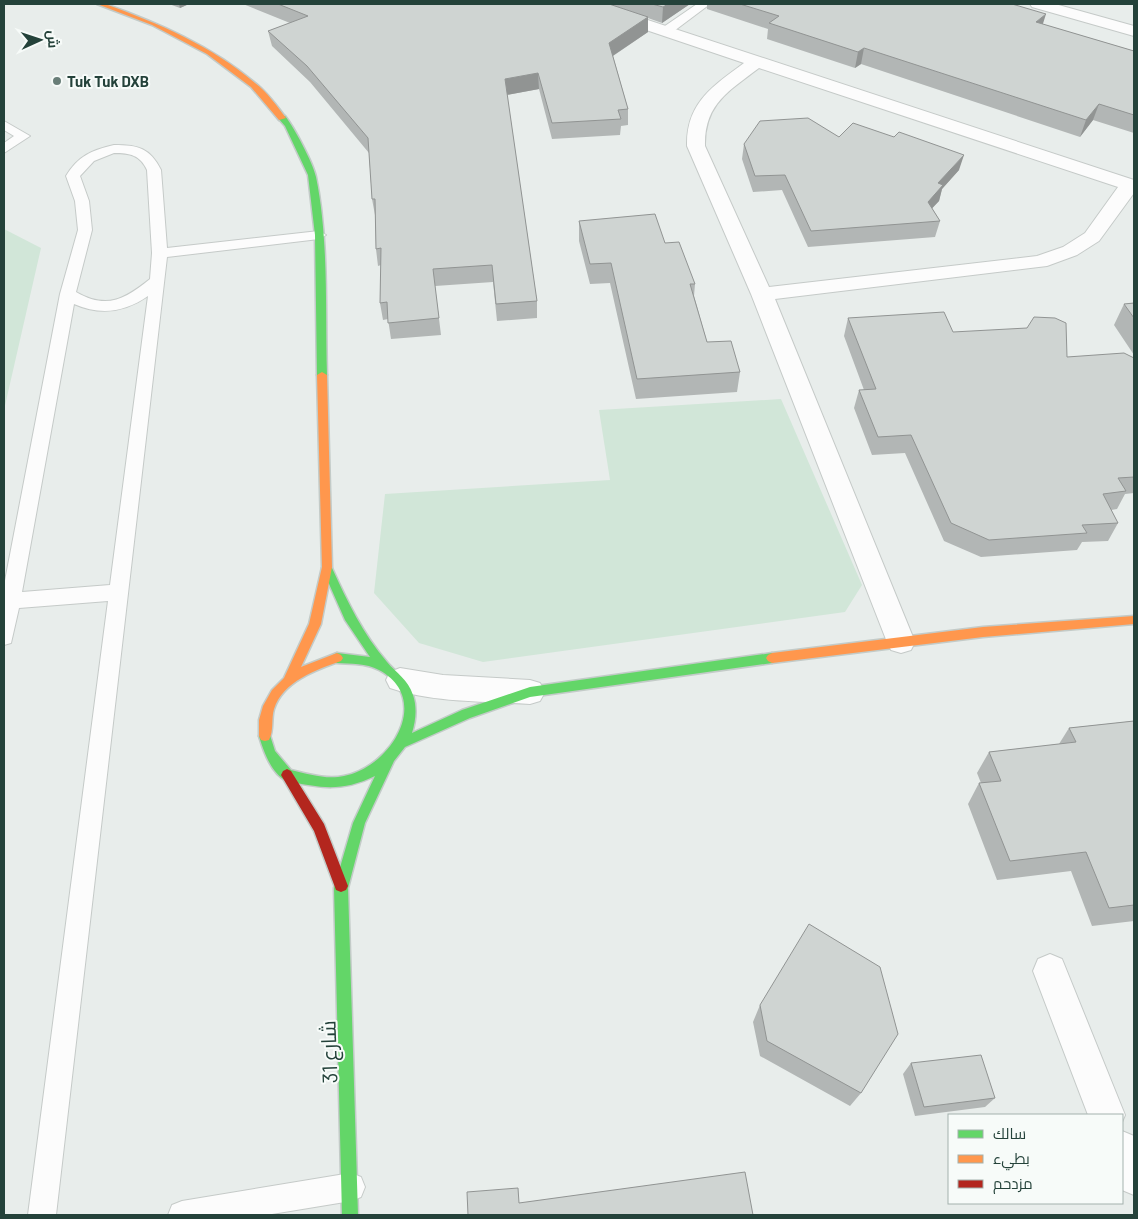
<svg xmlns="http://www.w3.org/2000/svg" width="1138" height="1219" font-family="Barlow,Cairo,sans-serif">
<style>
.green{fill:#d1e6d8}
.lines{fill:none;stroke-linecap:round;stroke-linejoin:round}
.lane-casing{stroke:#c5cac8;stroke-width:2}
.street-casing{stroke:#c5cac8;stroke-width:2}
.fast-casing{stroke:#c3cbc8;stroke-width:3}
.slow-casing{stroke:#c3cbc8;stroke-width:3}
.jam-casing{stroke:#c3cbc8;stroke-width:3}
.lane{fill:#fcfcfc;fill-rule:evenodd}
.street{fill:#fcfcfc;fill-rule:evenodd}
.fast{fill:#63d668;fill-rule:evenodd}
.slow{fill:#ff974d;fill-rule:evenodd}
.jam{fill:#b3261e;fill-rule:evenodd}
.wall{fill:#b2b6b5}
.shaded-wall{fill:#919493}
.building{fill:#cfd4d2;stroke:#919493}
.poi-dot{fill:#697e78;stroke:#f7fbf9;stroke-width:2}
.labels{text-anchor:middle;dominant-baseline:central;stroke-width:4;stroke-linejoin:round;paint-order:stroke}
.far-poi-label{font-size:15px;font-weight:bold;fill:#24423a;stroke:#f7fbf9;text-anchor:start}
.near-street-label{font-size:21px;fill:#24423a;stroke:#f7fbf9}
</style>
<rect width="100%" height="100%" fill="#e8edeb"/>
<!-- green -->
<path class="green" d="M4,229l37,19 -37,162z
M781,399l81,186 -17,27 -362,50 -64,-19 -45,-50 11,-99 225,-14 -11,-70z"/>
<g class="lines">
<defs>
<path id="lane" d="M697,4h13l-40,30h-8v-6z
M4,121l26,15 -26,17v-10l10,-7 -10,-6z
M114,145c24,0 36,3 47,25l6,78 152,-17 7,4 -7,4 -152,18 -111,958h-28l80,-614 -89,7 -8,35 -7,2v-59l56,-292 18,-64 -3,-29 -9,-25c12,-20 26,-26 48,-31zM114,153c16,0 26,2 33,17l5,83 -2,26c-25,20 -43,31 -74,13l16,-62 -3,-29 -9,-25 14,-15zM148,296l-38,289 -88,7 52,-288c27,12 51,8 74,-8z
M351,1173l10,4 4,10 -4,10 -10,4 -85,14h-98l4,-10 10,-4z"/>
<path id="street" d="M576,4h23l535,176v13l-35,48 -22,14 -30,11 -272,33 140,343 -4,8 -10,3 -10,-3 -4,-8 -136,-348 -64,-148c-1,-43 26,-60 57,-83l-166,-56zM759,68l359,119 -33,46 -22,14 -26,9 -268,31 -64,-141c-1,-42 24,-55 54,-78z
M1030,4h25l79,22v10l-102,-29z
M400,668l43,7 87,5 10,3 5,9 -5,9 -10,3c-46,-3 -96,-1 -140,-16l-4,-8 4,-8z
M1050,954l12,5 63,156 -3,7v-7h-34l-55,-144 5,-12z
M1122,1131l12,5v59l-12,-5z"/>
<path id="fast" d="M279,116h6c9,11 28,47 31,61 13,63 9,134 11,198l-5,3 -5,-3 -2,-140 -7,-60 -23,-49 -7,-8z
M327,564l5,4c15,33 31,66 55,94 9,11 21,17 26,33 4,12 3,25 -1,38l50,-23 68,-23 242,-34 4,2 2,3 -2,3 -4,2 -242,34 -60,21 -65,29 -11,14 -29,62 -17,65 10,327h-16l-8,-327 19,-65 22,-47c-33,16 -54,12 -88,5 -15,-6 -24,-31 -28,-45l2,-4 4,-1 4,1 6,19 16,19c17,4 36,10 53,6 47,-9 89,-77 35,-106 -13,-7 -28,-6 -42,-7l-4,-2 -2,-3 2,-3 4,-2 33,4 -25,-37 -23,-52z"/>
<path id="slow" d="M97,4h8c53,19 107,42 150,79 12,9 22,23 31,35l-7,2 -28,-33 -44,-33 -55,-29z
M322,372l5,3 5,192 -11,57 -20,43 36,-14 4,2 2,3 -2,3c-25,9 -58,20 -67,48 -3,10 0,22 -5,31l-4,1 -4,-1 -2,-4v-16l4,-14 9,-16 12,-12 25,-54 13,-57 -5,-192z
M1134,616v8l-151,13 -211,26 -4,-2 -2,-3 2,-3 4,-2 211,-26z"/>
<path id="jam" d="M287,769l4,2 33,53 24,62 -2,4 -5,2 -5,-2 -22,-59 -33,-56 2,-4z"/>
</defs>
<!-- lane casing -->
<use href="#lane" class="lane-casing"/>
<!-- street casing -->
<use href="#street" class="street-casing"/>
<!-- fast casing -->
<use href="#fast" class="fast-casing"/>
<!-- slow casing -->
<use href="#slow" class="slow-casing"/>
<!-- jam casing -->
<use href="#jam" class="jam-casing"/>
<!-- lane -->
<use href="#lane" class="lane"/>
<!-- street -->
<use href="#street" class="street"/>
<!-- fast -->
<use href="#fast" class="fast"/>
<!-- slow -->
<use href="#slow" class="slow"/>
<!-- jam -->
<use href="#jam" class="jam"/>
</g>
<!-- wall -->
<path class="wall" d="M169,4h20l-9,4z
M243,4h447l-28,19 -14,-5v14l-35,24 15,53v16l-7,1 -1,9 -68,4 -13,-50 -32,6 30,206v17l-40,3 -4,-39 -58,4 6,49 -50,4 -3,-20 -5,1 -3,-17 1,-38 -3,1 -2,-17 -1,-34 -3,-16 -3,-46 -59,-71 -38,-36 -4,-15 22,-8z
M707,4h305l30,20 92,27v82l-41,-13 -13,17 -219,-73 -6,4 -88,-29 1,-10 -61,-20z
M839,137l120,33 -17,19 -3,12 -7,7 8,13 -5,16 -127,10 -26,-57 -29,2 -11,-33 2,-15z
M579,221l86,22 30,41 -1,12 13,46 33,30 -3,20 -101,7 -26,-116 -20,1 -11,-43z
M1134,303v52l-20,-30 10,-21z
M848,318l105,14 114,25 67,1v135l-9,1 -8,15 -6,1 7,13 -10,18 -26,1 -5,8 -96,7 -37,-16 -39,-88 -33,2 -18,-47 5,-18h5l-20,-54z
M1134,721v200l-42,5 -21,-55 -74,9 -29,-76 11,-21h2l-4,-10 12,-21 70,-8 10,-16z
M760,1005l101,88 -11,13 -90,-50 -7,-34z
M911,1063l84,35 -10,9 -70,9 -12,-42z"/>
<!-- shaded-wall -->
<path class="shaded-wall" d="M179,4h10l-9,4z
M668,4h22l-28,19 1,-16z
M1046,14l-5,16 -5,-8z
M648,17v15l-40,27 1,-16z
M864,48l-3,16 -6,4 3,-16z
M538,73l1,16 -33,6 -1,-16z
M1099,104l-6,16 -13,17 6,-17z
M964,155l-5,15 -17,19 -3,12 -15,16 4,-15 10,-19z"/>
<!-- building -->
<path class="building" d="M278,4h331l39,13 -39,26 19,66 -10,1 3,9 -69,4 -14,-50 -33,6 32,222 -41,3 -4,-39 -59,4 6,49 -51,5 -1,-21 -7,1 1,-55 -5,1 -1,-50h-3l-4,-61 -61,-72 -39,-35 40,-15z
M652,4h16l-5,3z
M740,4h272l34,10 -10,8 98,29v64l-35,-11 -13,16 -222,-72 -6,4 -89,-29 10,-7z
M808,118l31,19 14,-14 41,14 5,-5 65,23 -26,28 5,2 -15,17 12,19 -129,10 -26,-56 -30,1 -11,-32 16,-23z
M655,214l10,29 14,-1 16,42h-5l17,58 24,-1 9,31 -103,7 -26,-116 -21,1 -11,-43z
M1134,303v15l-10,-14z
M944,312l9,20 74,-4 7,-11 21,1 11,5 1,34 57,-4 10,5v119l-16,1 8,13 -23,3 15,29 -36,2 5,8 -98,7 -38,-17 -40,-88 -33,2 -19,-47 17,-1 -28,-71z
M1134,721v184l-25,3 -23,-56 -76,9 -31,-78 22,-2 -12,-29 87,-10 -7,-14z
M809,924l71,43 18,67 -37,59 -94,-52 -7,-36z
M981,1055l14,43 -71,9 -13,-44z
M745,1172l8,43h-285l-1,-23 51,-4 1,15z"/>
<!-- markers -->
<circle class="poi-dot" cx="57" cy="81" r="5"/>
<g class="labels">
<!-- far-poi labels -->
<g class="far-poi-label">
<text x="67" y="81">Tuk Tuk DXB</text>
</g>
<!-- near-street labels -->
<g class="near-street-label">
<text transform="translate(328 1052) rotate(-92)">شارع 31</text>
</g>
</g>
<!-- border -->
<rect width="1138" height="1219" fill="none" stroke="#24423a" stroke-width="10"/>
<!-- legend -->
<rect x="948" y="1114" width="175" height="90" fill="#f7fbf9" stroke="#a3b1ad"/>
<rect x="958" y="1130" width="25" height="8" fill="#63d668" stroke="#a3b1ad"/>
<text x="993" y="1139" font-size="15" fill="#24423a">سالك</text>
<rect x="958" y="1155" width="25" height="8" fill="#ff974d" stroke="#a3b1ad"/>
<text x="993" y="1164" font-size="15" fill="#24423a">بطيء</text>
<rect x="958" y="1180" width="25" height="8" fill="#b3261e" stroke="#a3b1ad"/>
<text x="993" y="1189" font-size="15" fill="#24423a">مزدحم</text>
<!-- north arrow -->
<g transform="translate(40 40) rotate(87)" stroke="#f7fbf9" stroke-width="4" paint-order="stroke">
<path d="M0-4L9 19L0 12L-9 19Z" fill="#24423a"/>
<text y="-8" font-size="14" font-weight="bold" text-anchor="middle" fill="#24423a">ش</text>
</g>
</svg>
